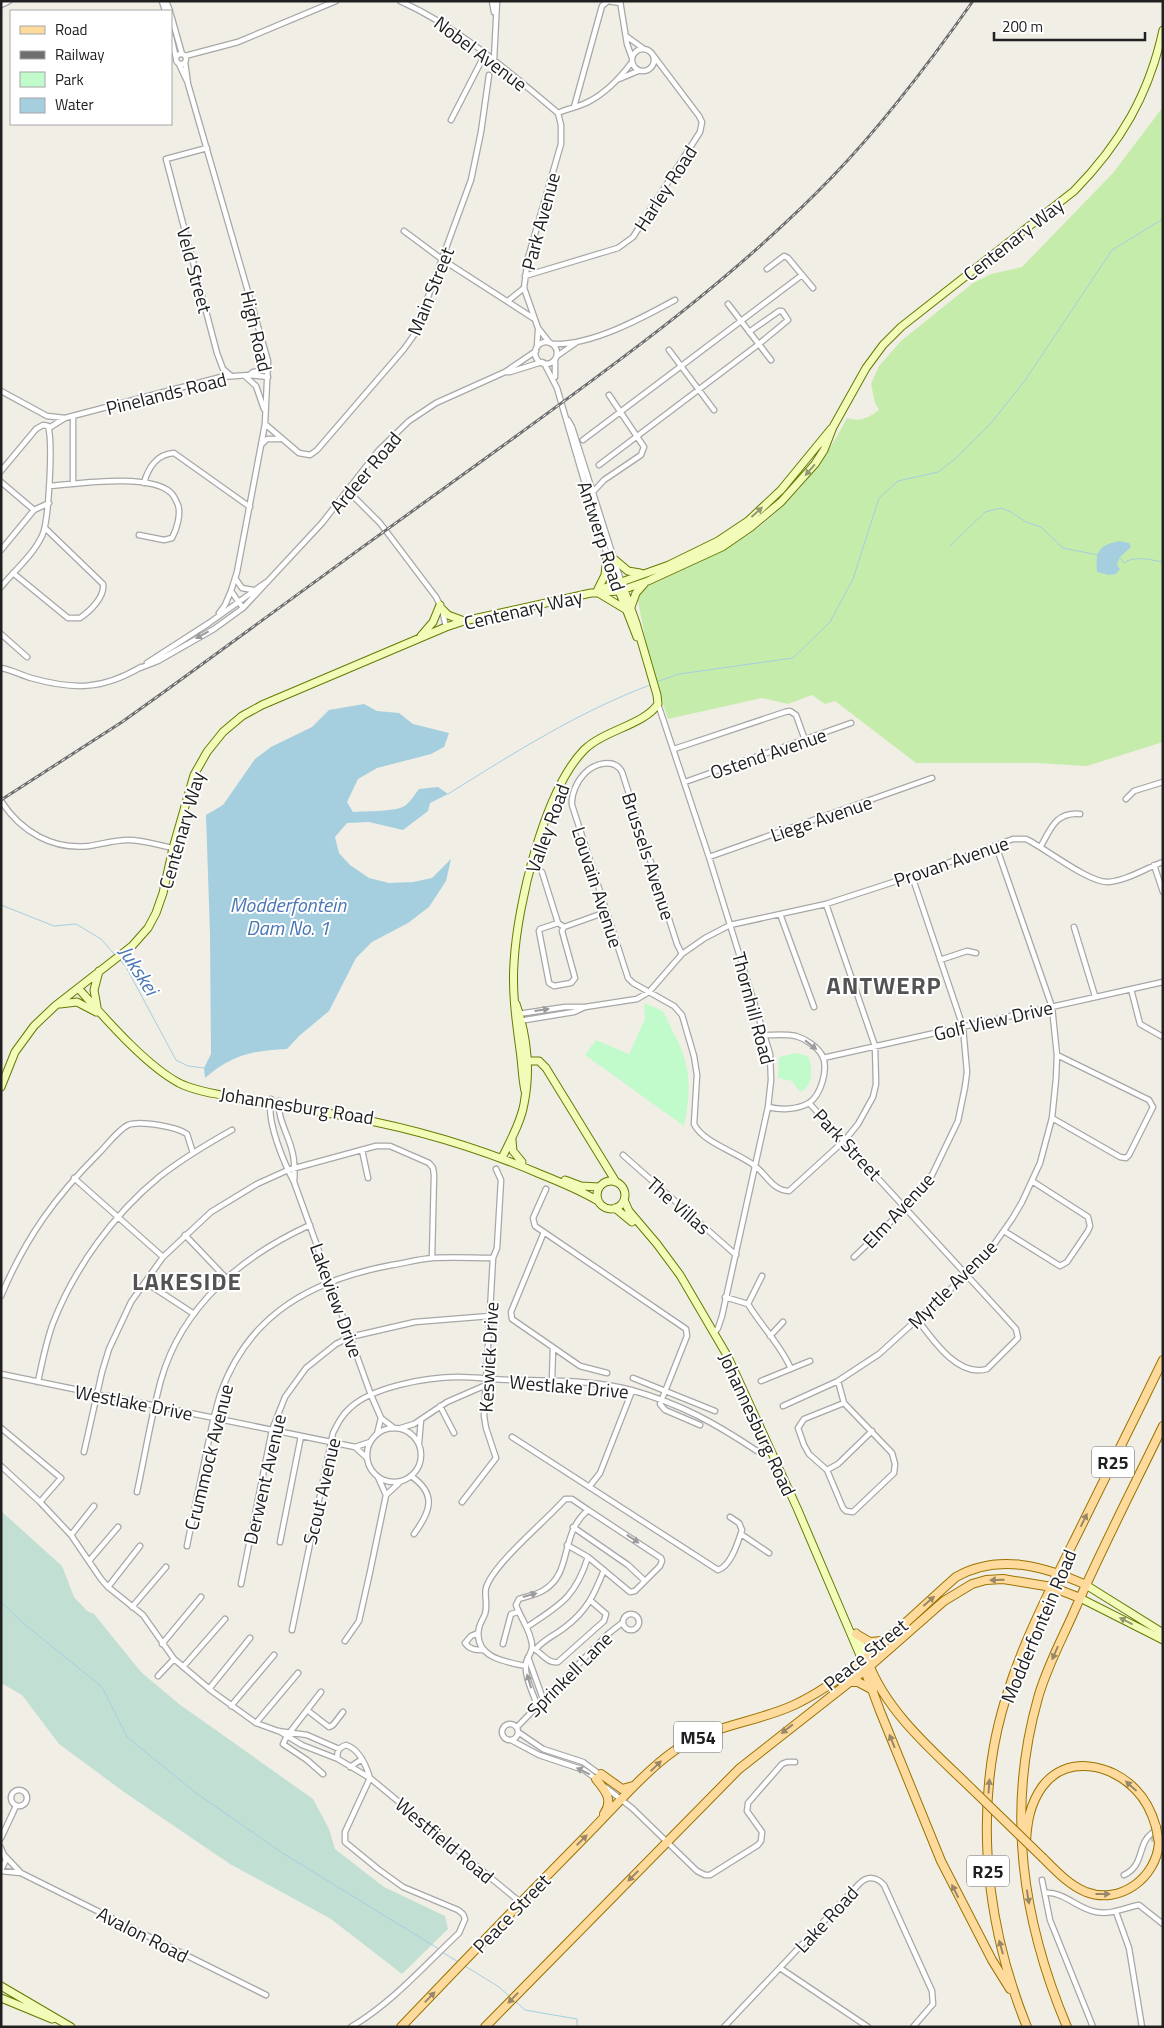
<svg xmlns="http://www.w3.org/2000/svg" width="1164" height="2028" font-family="'Titillium Web',sans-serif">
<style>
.grass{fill:#c6ecab}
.wetland{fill:#c2dfd4}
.park{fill:#c2fbcb}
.water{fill:#a5cedf}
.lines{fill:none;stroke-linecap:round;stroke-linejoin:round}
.stream{stroke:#a5cedf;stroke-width:1}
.street-tunnel{stroke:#c7c5be;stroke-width:4.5;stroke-dasharray:4.5 2;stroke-linecap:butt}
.street-casing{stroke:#a7a7a7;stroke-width:7}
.secondary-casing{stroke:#667b02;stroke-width:9}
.primary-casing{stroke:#9b7300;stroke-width:10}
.street{stroke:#fff;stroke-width:4.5}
.secondary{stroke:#f3fbb9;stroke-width:7}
.primary{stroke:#fedb9d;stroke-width:8}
.rail-casing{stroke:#6e6e6e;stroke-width:3}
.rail{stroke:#fff;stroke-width:1;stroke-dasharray:4;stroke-linecap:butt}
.primary-bridge-casing{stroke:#9b7300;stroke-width:10;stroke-linecap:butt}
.primary-bridge{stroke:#fedb9d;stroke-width:8}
.oneway{fill:#949874}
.oneway2{fill:#9b9b9b}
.oneway3{fill:#9a8765}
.labels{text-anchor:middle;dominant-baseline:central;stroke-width:4;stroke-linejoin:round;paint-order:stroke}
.shield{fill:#fff;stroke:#636363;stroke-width:1}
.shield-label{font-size:18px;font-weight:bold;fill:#202020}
.street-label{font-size:19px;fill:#202020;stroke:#fff}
.water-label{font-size:20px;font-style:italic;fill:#4976b3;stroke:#fff}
.district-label{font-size:24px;font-weight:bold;letter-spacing:1px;fill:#535353;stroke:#fff}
</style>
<rect width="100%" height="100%" fill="#f1eee6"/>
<!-- grass -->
<path class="grass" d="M1163,107v635l-76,24 -51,-3h-120l-81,-62 -10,3 -13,-9 -24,9 -26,-6 -94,21 -18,-57 -12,-61 1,-7 7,-7c28,-14 59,-27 86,-42 51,-29 89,-77 115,-127 13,4 22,0 32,-8l-4,-7 -4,-19 8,-18 22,-25 72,-58 18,-9 31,-7 91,-94z"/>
<!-- wetland -->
<path class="wetland" d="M1,1511l61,55 12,31 13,14 7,3 47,58 38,32 134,95 16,30 6,20 49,38 61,29 3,13 -46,45 -71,-55 -101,-55 -106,-72 -65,-48 -37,-49 -21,-12z"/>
<!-- park -->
<path class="park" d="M644,1003c5,2 13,5 18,8 4,4 7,12 9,17 20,35 21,59 13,98l-99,-71 11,-15 33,14 16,-35z
M796,1053l12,3c5,12 6,30 -8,36l-8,-11 -14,-3 1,-21z"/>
<!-- water -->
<path class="water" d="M1119,541l10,2 2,4 -11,10 -3,8 3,4 -4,5 -8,1 -11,-3c-2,-20 2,-27 22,-31z
M364,704l13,7 22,2 14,11 36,9 -5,14 -13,7 -54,14 -19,11 -11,23 6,10c12,-1 45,0 53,-7 5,-4 9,-11 13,-16l19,-2 10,7 -18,9 -2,8 -25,19 -34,-8 -22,1 -12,14 4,16 11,12 19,13 20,5 24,-1 19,-4 19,-19 -5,22 -17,26 -21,16 -36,19 -16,16 -27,53 -30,25 -12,13c-36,2 -53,5 -82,29l-1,-10 7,-14 -1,-120 -4,-119 17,-10 32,-46 16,-12 41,-20 17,-17z"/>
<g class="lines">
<!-- stream -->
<path class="stream" d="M950,546l35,-34 16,-4 10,4 15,10 15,5 22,21 35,7
M1119,556l5,7c10,-8 27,-3 39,-1
M656,682l23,-8 114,-16 37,-36 23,-43 26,-81 19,-17 40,-9 17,-13 36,-36 33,-41 88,-132 51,-31
M448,794c66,-41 130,-82 202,-109
M1,905l53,21 22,-2 25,15 15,17
M119,959l7,8 50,93 12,6 16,2
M1,1602l22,21 79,64 25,50 69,56 88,61 155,95
M442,1952l18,11
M465,1966l34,21 10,9
M514,2000l11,10 52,9v8"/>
<!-- street-tunnel -->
<path class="street-tunnel" d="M1151,1840l12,-4"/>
<defs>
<path id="street" d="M162,1l3,10
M166,1l4,10
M400,1c60,27 108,70 158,112
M492,1l2,11
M620,1l7,43 5,14
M1,5l8,-4
M171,15l11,39
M626,36l18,13
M171,37l5,21
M632 60a11 11 0 1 1 22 0a11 11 0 1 1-22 0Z
M176 59a5 5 0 1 1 10 0a5 5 0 1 1-10 0Z
M185,56l53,-14 98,-41
M494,60l3,-59
M185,62l3,22 80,277 -3,63 -28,148 -6,19 12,17
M179,64l8,17
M619,79l19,-8
M574,107l28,-101 6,-5 12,2
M558,113c9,-4 20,-6 30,-11 18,-9 32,-24 44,-40
M451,120l34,-66
M207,148l-41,11 51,194 6,16 8,7
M404,231l39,29 90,58
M767,269l17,-13 4,2 25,30
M525,276l83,-25 10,-3 15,-11 67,-105 2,-10 -3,-6 -46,-61
M508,301l16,-13
M728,304l43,56
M549,342l-11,-14 -14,-40 4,-30 33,-114v-19l-3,-12
M535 353a11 11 0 1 1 22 0a11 11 0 1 1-22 0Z
M552,344c39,2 90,-26 123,-44
M537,347l1,-17
M669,350l45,60
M557,356l20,-14
M544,363l13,25 40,137 20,58
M505,372h5l32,-10
M249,375l4,-3 15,-2
M245,376l11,10 8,23
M555,377v-17
M1,391l46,25 18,2 156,-41 28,-2 19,2
M568,420l4,7 49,154
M265,424l34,29 11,2 7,-5 87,-101 10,-14 57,-155 10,-48 8,-57
M49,428l16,-10
M583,440l219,-165
M262,444l5,-5h13
M599,465l160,-121 29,-24 -6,-9h-3l-30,21
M1,471l35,-42 7,-4 5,1c5,15 1,96 -6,110 -9,19 -28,35 -41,51
M1,482l33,28
M144,483c4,-15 13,-29 30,-30l76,54
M73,484v-68
M49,486c28,-2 99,-13 121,6 4,3 6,8 8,13 3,9 -1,24 -6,33l-8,2 -25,-5
M348,491l32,32 56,74 6,12 4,18
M592,493l12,-13 37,-25 3,-8 -35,-52
M1,550l33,-40 15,-7
M13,573l55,45h12c10,-7 25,-21 23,-34l-58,-56
M235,578l7,10 11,2
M219,613l6,-8 6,-14
M1,634l26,23
M147,663l62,-40 56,-40
M1,668c11,2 20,7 30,10 43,12 71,12 110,-11
M140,668l18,-7 56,-32 29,-21 79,-85 57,-73 30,-29 27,-18 69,-31 31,-21
M658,704l51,153 61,197 1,26 -3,27 -46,209 -4,12 -3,4
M674,749l111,-37 5,-1 6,4 9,25
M685,782l166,-59
M1126,799l8,-8 29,-9
M1,801c20,31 52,49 88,45 13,-2 26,-6 39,-6 15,0 30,5 45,8
M1041,846c10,-18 15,-34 39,-32
M709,857l223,-79
M1154,865l9,27
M542,872l16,51
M780,914l34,93
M558,923l6,4 -2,4 13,47 -4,5 -17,3 -5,-3 -10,-52 1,-2z
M564,927l42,-15
M1074,927l21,69
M682,954l-5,-10 -55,-172c-8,-15 -28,-8 -37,1 -8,8 -14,21 -13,32l56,173 5,5 41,23 8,9 12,41 3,19 -3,49c9,19 45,29 61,42 11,8 18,25 34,25l56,-51 13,-16 15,-27 3,-13 -1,-38 -49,-142
M940,960l27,-9 9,2
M1131,989l9,35 23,13
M518,1014l47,-7h20l52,-8 12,-7 33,-38 23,-16 25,-13 96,-21 86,-28 101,-37h13c19,9 63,44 82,43 18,-1 38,-14 55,-20
M519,1021l55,-9 11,-5
M765,1035c10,0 21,-1 31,1 10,3 22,11 27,21 5,13 -2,38 -14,46 -12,7 -29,7 -41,4
M823,1058l340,-76
M271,1099c-5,22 13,64 23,83l77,213 10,23 13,10
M279,1101c-2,15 8,32 12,46 4,12 4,23 3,35
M809,1103l207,226 2,9 -31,31c-29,9 -55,-30 -70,-50
M1052,1118l68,39 6,1 3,-3 24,-48 -4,-7 -92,-45
M362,1150l6,28
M623,1155l113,100
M74,1178l89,79
M546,1189l-13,29 2,8 151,103 1,7 -27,68 5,6 35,15
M1004,1231l56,35 7,-4 21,-31 2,-5 -2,-9 -56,-36
M544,1232l-33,80 1,7 68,47 27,7
M185,1235l41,43
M854,1257l52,-50 26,-32 26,-54 7,-34 2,-15 -4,-45 -51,-151
M145,1282l49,32
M1,1296c25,-59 54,-99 99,-144 8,-8 18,-22 28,-27 12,-5 49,2 59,9l6,19
M725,1297l23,7c13,22 33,41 43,65
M748,1304l14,-28
M770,1336l13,-14
M1,1374l354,73 12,11
M633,1378l82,33
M552,1381l1,-33
M761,1381l49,-20
M838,1381l6,22 48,50 3,11 -1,9 -41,39 -7,-1 -3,-3 -16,-38 -18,-16 -5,-9 -6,-17 6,-9 40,-16
M38,1382c4,-20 8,-40 15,-59 22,-56 60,-108 106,-146 23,-18 48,-33 73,-47
M440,1406l14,27
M783,1406l55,-25 41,-27 87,-79 29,-32 17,-24 10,-17 18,-39 12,-45 4,-39 1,-24 -5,-48 -56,-161
M1,1428l60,50 -21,24
M401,1428l13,-4 33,-22 39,-17
M367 1455a27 27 0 1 1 54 0a27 27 0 1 1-54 0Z
M377,1434l4,-16
M512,1437l206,133c13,-4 20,-28 24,-40l-3,-7 -9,-6
M419,1443l2,-23
M355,1447l15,-5
M84,1452l18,-80 7,-23 22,-47 32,-45 48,-45 46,-28 31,-14 88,-24h14l39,17 4,5 1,7 -2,83
M1,1466l39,36 31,33 30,44 7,8 35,28 31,44 39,33 43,31 22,8 29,4 32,14
M827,1470l11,-6 34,-33
M411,1476c26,18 20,35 3,58
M589,1487l11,-14 32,-82
M137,1492c8,-37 14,-75 24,-112 21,-74 81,-124 149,-155
M386,1495l14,-13
M462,1502l34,-44 -10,-30 -2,-12 9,-158 4,-10 4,-68 -5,-11
M573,1527l55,38 17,16
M741,1534l28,19
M71,1535l23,-29
M280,1542l21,-106
M187,1546c6,-31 13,-62 19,-92 4,-20 8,-40 14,-59 28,-81 92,-115 172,-130 13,-2 27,-6 41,-7 20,-1 40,0 60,0
M89,1561l29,-34
M241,1584l31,-154 13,-33 21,-29 30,-24 14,-7 65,-15 75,-6
M108,1587l32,-41
M132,1607l34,-40
M623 1622a8 8 0 1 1 16 0a8 8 0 1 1-16 0Z
M527,1627c33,-22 48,-29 61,-70
M292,1630l41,-197c5,-10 9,-18 17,-25 22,-21 77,-31 108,-31 19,0 37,3 56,3 39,1 80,0 117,10 50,14 84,33 126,61
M478,1633l-7,3 -6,7c5,7 11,7 19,7
M345,1641l14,-20 11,-49 16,-77 -8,-18
M162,1644l39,-47
M503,1644l8,-30 7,-2
M532,1648c10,4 15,16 26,14l46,-41 2,-7 -15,-13
M536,1649c7,-9 19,-14 28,-21 23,-17 30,-33 40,-58
M528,1657l15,42
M526,1666c-21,-4 -53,-9 -47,-38 1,-5 4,-9 6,-14 3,-10 -1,-19 1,-26 7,-24 60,-67 79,-89h7l16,11
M183,1667l42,-48
M158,1676l16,-17
M209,1689l41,-51
M321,1692l-34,44 -4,8 24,16 16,14
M537,1705c-4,-12 -13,-29 -11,-42 1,-6 7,-11 6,-18 -1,-14 -11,-26 -16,-40l3,-6c8,-3 18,-4 25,-9 29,-17 15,-56 44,-80l73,48 1,3 -2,5 -25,25 -5,1 -42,-35 -21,-12
M231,1706l43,-51
M307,1710l22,17 4,-2 10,-13
M256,1723l42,-50
M502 1732a8 8 0 1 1 16 0a8 8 0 1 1-16 0Z
M517,1727l91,-93 14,-11
M279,1731l23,14 36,14 32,19c-4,-13 -11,-29 -24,-33 -7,2 -10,7 -8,14
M518,1732l25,17 40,13 19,14
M511,1740l28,15 45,15 14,10
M350,1767l12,-8
M605,1787l27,21 65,63 8,4h5l48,-30 3,-4 1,-9 -15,-21 1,-8 34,-39 5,-2h8
M11 1798a8 8 0 1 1 16 0a8 8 0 1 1-16 0Z
M1162,1830h1
M1,1838l15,-32
M1,1848l5,12 -5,10
M5,1856l16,17 245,122
M1,1871l20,2
M1124,1875c21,-10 13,-31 28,-42
M1042,1880l8,40 43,107
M1045,1893c18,-2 33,16 51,19 16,3 28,-4 43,-7l24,19
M1116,1912l13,36 13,79
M780,1968l88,59
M351,2027c41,-24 73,-61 108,-94l6,-14 -2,-5 -5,-4 -55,-23 -25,-18 -33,-27v-10l25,-54 150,124
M724,2027l135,-143c8,-8 17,-8 25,1l48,106 1,13 -20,23"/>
<path id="secondary" d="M615,560l13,11 12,2
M618,588l19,49
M599,590l70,-25 49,-24 30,-20 33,-31 50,-61
M597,591l8,-16 2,-19
M600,594l25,15
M631,607l5,-14 8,-9
M442,609l6,6 16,6
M421,636l12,-14 7,-17
M78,988c26,29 67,77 101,95 18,9 39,11 58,15 30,5 60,11 90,15 75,12 143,31 213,61 20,8 40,16 58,27
M60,1004l17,-2 19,10
M97,1007l-3,-17 5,-19
M528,1061h11l7,7 70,114
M1,1087l14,-35 19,-26 21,-20 77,-60 16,-18 8,-15 7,-20 10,-45 21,-73 13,-23 16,-20 19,-16 20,-11 184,-78 18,-6 127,-28 28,-2 29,-10 74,-34 29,-20 30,-25 34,-38 9,-14 9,-23 33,-59 17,-23 18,-18 173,-136c46,-47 75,-96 89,-161
M525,1091c-3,-14 -3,-28 -5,-41 -4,-30 -8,-57 -6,-87 3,-57 30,-172 70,-213 20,-20 60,-25 74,-46l-1,-9 -21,-72 -15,-42
M512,1140l1,11 9,11
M502,1158c8,-17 19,-36 22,-54 7,-34 3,-68 -8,-100
M565,1180l16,6 18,1
M597 1195a14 14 0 1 1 28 0a14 14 0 1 1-28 0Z
M624,1200l5,11 28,33 23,31 48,82 69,151 65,152
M615,1208l17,14
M1086,1585l77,48
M1080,1598l83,42
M856,1633l10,23
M1,1986l70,41
M1,1998l51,21"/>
<path id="primary" d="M856,1634l14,8 12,-1
M868,1662c19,51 66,90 104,127
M863,1665l17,46 61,150 51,99 18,29
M848,1682h10l15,8
M601,1774l21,15 11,-3
M596,1779c9,11 18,21 8,35
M1026,1842c1,-20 4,-38 16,-55 24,-33 70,-23 94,3 10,10 16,23 20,37
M1043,1858c13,13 26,27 43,34 34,13 70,-14 73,-49
M401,2027c61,-64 122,-127 184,-190 27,-27 59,-65 89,-86 36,-26 81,-28 120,-46 58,-27 113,-85 162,-128 42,-24 88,-11 130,8
M485,2027l254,-258 131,-103 74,-65 28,-17 14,-4 17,-1 49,8 28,11
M1027,2027c-36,-89 -50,-186 -33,-281 13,-72 48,-141 81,-207 29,-59 59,-119 88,-179
M1067,2027c-45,-107 -61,-216 -29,-329 8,-29 23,-57 35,-84 28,-64 60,-126 90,-188"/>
</defs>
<!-- street casing -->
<use href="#street" class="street-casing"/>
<!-- secondary casing -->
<use href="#secondary" class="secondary-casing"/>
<!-- primary casing -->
<use href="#primary" class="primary-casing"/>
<!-- street -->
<use href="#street" class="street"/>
<!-- secondary -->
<use href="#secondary" class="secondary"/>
<!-- primary -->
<use href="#primary" class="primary"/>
<defs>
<path id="rail" d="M1,800l121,-78 46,-33c109,-80 219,-160 329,-239 117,-85 235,-169 336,-274 52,-54 97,-114 140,-175"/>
</defs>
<!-- rail casing -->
<use href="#rail" class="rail-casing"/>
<!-- rail -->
<use href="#rail" class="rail"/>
<defs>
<path id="primary-bridge" d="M972,1789l71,69
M1156,1827l3,16"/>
</defs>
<!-- primary-bridge casing -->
<use href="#primary-bridge" class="primary-bridge-casing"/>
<!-- primary-bridge -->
<use href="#primary-bridge" class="primary-bridge"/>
</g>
<!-- one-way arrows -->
<defs><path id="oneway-solid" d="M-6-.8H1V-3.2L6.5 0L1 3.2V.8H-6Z" transform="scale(1.25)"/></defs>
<g class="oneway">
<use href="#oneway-solid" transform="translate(810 470) rotate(131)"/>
<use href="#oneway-solid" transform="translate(757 512) rotate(-42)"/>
<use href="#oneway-solid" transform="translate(1126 1621) rotate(-153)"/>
</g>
<g class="oneway2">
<use href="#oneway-solid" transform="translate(202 635) rotate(151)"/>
<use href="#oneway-solid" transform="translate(542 1010) rotate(-8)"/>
<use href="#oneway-solid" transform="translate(811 1045) rotate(38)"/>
<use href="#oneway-solid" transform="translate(633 1539) rotate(34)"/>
<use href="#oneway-solid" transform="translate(530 1595) rotate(-15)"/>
<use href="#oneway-solid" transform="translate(529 1681) rotate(-107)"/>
<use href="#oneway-solid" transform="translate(583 1771) rotate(-154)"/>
</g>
<g class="oneway3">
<use href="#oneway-solid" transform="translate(1084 1520) rotate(-64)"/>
<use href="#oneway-solid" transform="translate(997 1580) rotate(178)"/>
<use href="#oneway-solid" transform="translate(929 1601) rotate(-41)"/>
<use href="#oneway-solid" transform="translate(1055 1653) rotate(114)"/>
<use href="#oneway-solid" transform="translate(787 1729) rotate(142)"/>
<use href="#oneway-solid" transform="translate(892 1741) rotate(-112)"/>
<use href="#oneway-solid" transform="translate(656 1766) rotate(-44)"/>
<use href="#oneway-solid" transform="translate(989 1786) rotate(-86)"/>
<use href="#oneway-solid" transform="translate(1131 1786) rotate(-138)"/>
<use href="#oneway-solid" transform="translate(582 1840) rotate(-45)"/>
<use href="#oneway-solid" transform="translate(633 1876) rotate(135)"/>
<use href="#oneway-solid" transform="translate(955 1891) rotate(-117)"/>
<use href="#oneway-solid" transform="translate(1103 1894)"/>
<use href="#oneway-solid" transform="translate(1028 1897) rotate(81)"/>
<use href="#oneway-solid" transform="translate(1001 1947) rotate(-105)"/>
<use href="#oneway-solid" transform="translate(430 1997) rotate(-46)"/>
<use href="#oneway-solid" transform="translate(513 1998) rotate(134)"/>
</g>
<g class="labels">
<!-- shield labels -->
<g class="shield">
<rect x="1092" y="1446.5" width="42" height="31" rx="4"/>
<rect x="674" y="1721.5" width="48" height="31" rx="4"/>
<rect x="967" y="1855.5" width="42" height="31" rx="4"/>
</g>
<g class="shield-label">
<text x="1113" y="1462">R25</text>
<text x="698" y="1737">M54</text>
<text x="988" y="1871">R25</text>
</g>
<!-- street labels -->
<g class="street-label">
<text transform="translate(481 53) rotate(37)">Nobel Avenue</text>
<text transform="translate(665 188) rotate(-57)">Harley Road</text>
<text transform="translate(540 221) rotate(-75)">Park Avenue</text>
<text transform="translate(1013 239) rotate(-38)">Centenary Way</text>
<text transform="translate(195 270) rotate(75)">Veld Street</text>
<text transform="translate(430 291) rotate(-68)">Main Street</text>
<text transform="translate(257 331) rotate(77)">High Road</text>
<text transform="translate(166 393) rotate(-14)">Pinelands Road</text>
<text transform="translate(365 472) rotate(-50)">Ardeer Road</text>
<text transform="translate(602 536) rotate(72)">Antwerp Road</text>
<text transform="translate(523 609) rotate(-13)">Centenary Way</text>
<text transform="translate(768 753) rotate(-19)">Ostend Avenue</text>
<text transform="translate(821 818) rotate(-19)">Liege Avenue</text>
<text transform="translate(547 828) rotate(-70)">Valley Road</text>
<text transform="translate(181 830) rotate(-74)">Centenary Way</text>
<text transform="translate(649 856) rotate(72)">Brussels Avenue</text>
<text transform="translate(951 861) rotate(-19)">Provan Avenue</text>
<text transform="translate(598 887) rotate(72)">Louvain Avenue</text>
<text transform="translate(754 1008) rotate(75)">Thornhill Road</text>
<text transform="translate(993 1020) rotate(-13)">Golf View Drive</text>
<text transform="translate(297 1105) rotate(9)">Johannesburg Road</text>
<text transform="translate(848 1144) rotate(47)">Park Street</text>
<text transform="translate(679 1205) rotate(41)">The Villas</text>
<text transform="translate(898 1210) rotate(-47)">Elm Avenue</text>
<text transform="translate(952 1284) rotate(-45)">Myrtle Avenue</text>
<text transform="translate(337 1300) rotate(70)">Lakeview Drive</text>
<text transform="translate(488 1357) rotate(-87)">Keswick Drive</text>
<text transform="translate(569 1386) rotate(5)">Westlake Drive</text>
<text transform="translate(134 1402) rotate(11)">Westlake Drive</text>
<text transform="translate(758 1424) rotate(65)">Johannesburg Road</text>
<text transform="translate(208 1457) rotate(-76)">Crummock Avenue</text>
<text transform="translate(264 1479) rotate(-77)">Derwent Avenue</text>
<text transform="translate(321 1491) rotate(-77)">Scout Avenue</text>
<text transform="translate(1038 1626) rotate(-67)">Modderfontein Road</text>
<text transform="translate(865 1654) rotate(-39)">Peace Street</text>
<text transform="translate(569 1674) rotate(-45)">Sprinkell Lane</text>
<text transform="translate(445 1840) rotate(40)">Westfield Road</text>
<text transform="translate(511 1913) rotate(-46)">Peace Street</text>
<text transform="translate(826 1919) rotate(-47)">Lake Road</text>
<text transform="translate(143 1934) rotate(27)">Avalon Road</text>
</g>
<!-- water labels -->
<g class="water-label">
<text x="288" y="904">Modderfontein<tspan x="288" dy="23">Dam No. 1</tspan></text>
<text transform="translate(139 970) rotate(57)">Jukskei</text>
</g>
<!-- district labels -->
<g class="district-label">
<text x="884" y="985">ANTWERP</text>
<text x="187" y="1281">LAKESIDE</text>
</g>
</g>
<!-- border -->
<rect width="1164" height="2028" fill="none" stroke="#202020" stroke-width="5"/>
<!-- legend -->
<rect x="10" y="10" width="162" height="115" fill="#ffffff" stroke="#a6a6a6"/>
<rect x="20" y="26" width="25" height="8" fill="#fedb9d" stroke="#a6a6a6"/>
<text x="55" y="35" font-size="15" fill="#202020">Road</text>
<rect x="20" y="51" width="25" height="8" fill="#6e6e6e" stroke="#a6a6a6"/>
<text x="55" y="60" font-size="15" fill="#202020">Railway</text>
<rect x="20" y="72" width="25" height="15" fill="#c2fbcb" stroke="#a6a6a6"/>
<text x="55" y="85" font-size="15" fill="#202020">Park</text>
<rect x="20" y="98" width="25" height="15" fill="#a5cedf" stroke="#a6a6a6"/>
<text x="55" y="110" font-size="15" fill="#202020">Water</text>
<!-- scale -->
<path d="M994 32v8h151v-8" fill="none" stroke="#202020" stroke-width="2.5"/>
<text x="1002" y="32" font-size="15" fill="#202020" stroke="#ffffff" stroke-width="4" paint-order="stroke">200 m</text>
</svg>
